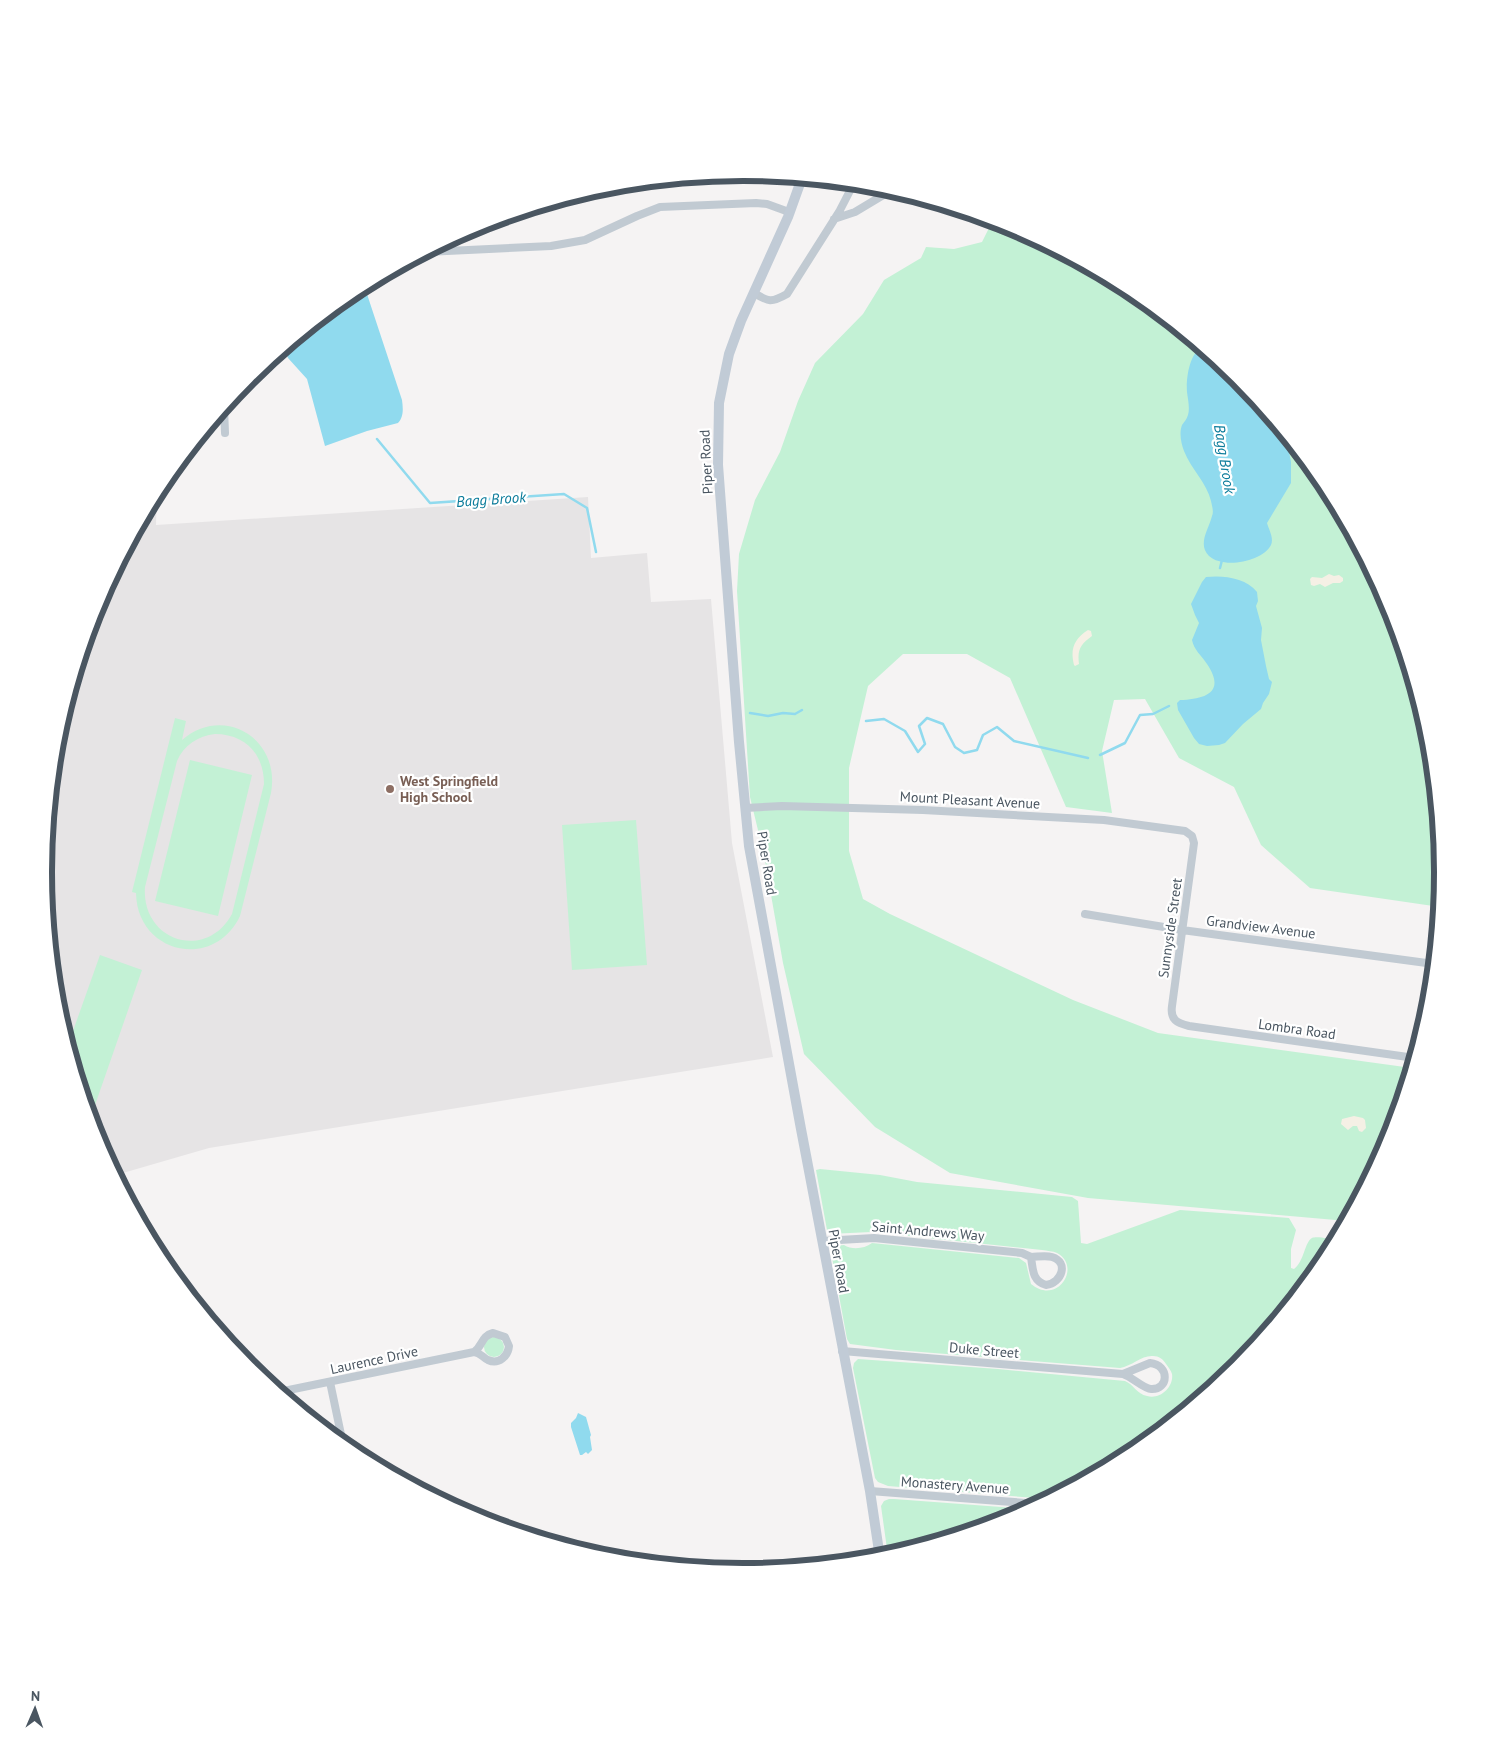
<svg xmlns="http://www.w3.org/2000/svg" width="1487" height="1744" font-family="'PT Sans',sans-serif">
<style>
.education{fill:#e6e4e5}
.green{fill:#c3f1d5;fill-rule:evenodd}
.sand{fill:#f5f0e5}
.water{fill:#90daee}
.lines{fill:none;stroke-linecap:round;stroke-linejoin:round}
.stream{stroke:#90daee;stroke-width:2.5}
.street{stroke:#c1cad2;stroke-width:8}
.secondary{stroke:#c1cbd6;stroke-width:10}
.education-dot{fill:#8d6e63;stroke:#fff;stroke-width:2}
.labels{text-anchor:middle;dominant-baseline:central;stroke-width:4.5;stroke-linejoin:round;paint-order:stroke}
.street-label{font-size:14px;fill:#4a5661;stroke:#fff}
.education-label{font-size:14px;font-weight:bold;fill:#785e54;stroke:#fff;text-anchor:start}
.water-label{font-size:15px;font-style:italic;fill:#0c7c9b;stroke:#fff}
.rim{fill:none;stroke:#4a5661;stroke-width:6}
</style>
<rect width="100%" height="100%" fill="#f5f3f3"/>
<!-- education -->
<path class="education" d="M157,492l-1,33 432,-28 3,61 56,-5 4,49 60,-3 21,244 41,214 -564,91 -93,27 -19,-35 -40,-132 -13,-136 13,-137 40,-131z"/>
<!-- green -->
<path class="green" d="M993,220l19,6 121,64 105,87 87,106 65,121 40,132 13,136 -3,35 -130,-19 -49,-43 -27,-58 -55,-29 -34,-59 -31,1 -12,51 10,62 -46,-6 -56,-129 -43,-24h-64l-35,32 -19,82v83l14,48 27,15 183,86 85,33 254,35 -22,72 -43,81 -259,-23 -138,-25 -75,-46 -71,-73 -21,-91 -19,-108 -14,-58 -13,-206 2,-37 16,-54 25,-48 18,-51 17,-38 48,-49 21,-34 37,-22 5,-11 28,2 28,-7z
M175,718l11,3 -4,19c42,-36 99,-1 89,53l-31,123c-26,55 -103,38 -104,-23l-4,-1zM215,734c30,0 49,20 49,50l-32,130c-26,48 -91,27 -87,-27l32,-126c7,-16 21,-25 38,-27z
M190,760l62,15 -34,141 -63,-15z
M636,820l11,145 -75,5 -10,-145z
M100,955l42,15 -48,138 -7,-3 -19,-60z
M820,1169l60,6 37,7 155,15 6,4 3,42 6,1 93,-34 109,8 7,12 -5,19v19l3,1c10,-7 11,-28 18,-31 5,-2 18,1 24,2l-11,21 -87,106 -106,87 -84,45 -160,-13 -10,-4 -3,-4 -22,-110 1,-5 4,-4 140,10 127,12c8,3 12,13 22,15 13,4 27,-9 25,-22 -1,-4 -4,-7 -6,-10 -3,-5 -7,-8 -13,-8 -11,-1 -21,10 -33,12l-224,-18 -46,-6 -3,-5 -16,-87 3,-6 10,-1c8,5 20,4 28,-2l147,15 7,5 5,21c27,22 51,-18 26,-31 -4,-2 -10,-2 -15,-3l-171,-18 -42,2 -2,-4 -11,-60z
M484 1347a10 10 0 1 1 20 0a10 10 0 1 1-20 0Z
M889,1499h5l134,10 -17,10 -123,37 -7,-50 3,-5z"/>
<!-- sand -->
<path class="sand" d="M1329,574l5,2 5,-1 4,3v3l-3,2h-7l-8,4 -5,-3 -6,2 -3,-1 -1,-6 2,-2 10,1z
M1088,630l3,1 1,5c-11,8 -15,13 -13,28l-4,2 -1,-1c-4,-16 0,-26 14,-35z
M1354,1116l9,2 2,2 1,8 -4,4 -3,-1 -2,-5h-4l-5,4 -7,-6 1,-5z"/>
<!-- water -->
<path class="water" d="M364,285l38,115c1,8 2,17 -4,23l-31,8 -42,15 -18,-67 -19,-21 -4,-10 71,-58z
M1202,347l36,30 48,59 5,26v21l-24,40c2,7 7,15 4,22 -9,17 -48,24 -62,11 -12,-12 0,-27 3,-40 2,-4 0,-10 -1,-15 -4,-18 -20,-32 -27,-50 -3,-8 -5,-18 -2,-26 2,-3 5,-6 6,-10 2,-7 0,-15 -1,-23 -1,-13 2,-38 15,-45z
M1206,577c18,-2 40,1 51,15l1,9 -2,5 6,22 -1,12 5,26 3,13 3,3 -3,12 -6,9 -2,6 -18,15 -18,19 -6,2 -12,1 -8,-2 -5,-6 -16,-28 -1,-7 3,-3c26,-1 46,-8 27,-36 -6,-9 -13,-14 -15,-24l7,-17 -4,-8 -4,-11 11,-22z
M578,1413l8,4 5,18 -1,2 2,13 -4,4 -2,-2 -4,3h-2l-9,-28v-4l5,-5z"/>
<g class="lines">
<!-- stream -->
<path class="stream" d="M377,439l53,64 134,-9 23,14 9,44
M1220,568l2,-8
M750,713l18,3 15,-3 12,1 7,-4
M866,721l18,-2 21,12 13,21 7,-8 -6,-18 8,-8 16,6 12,23 9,6 13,-3 6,-15 14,-8 17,14 74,17
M1100,755l25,-12 15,-28 13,-1 16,-8"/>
<!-- street -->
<path class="street" d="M879,186l40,16 11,-1
M834,219l21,-7 35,-21
M426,252l125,-6 34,-6 52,-24 23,-9 96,-4 11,1 22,8
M754,293c15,9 17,10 33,1l52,-82 15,-29
M224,408l1,25
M745,808l37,-2 141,4 181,10 81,11 7,5 2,7 -22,163c-2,14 5,17 17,20l226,32
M1085,914l97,16 252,34
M822,1241l52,-3 148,15 9,4
M1031,1257c6,0 14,-2 21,0 17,5 10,26 -6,28 -14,-4 -13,-16 -15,-28z
M493,1333l12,4 4,9c-1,10 -10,19 -21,14 -6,-3 -7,-7 -14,-8 9,-6 7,-16 19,-19z
M842,1351l281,23
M1150,1363c20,2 19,27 1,26 -7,0 -19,-12 -28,-15z
M330,1382l13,62
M279,1392l195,-40
M870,1491l169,13"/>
<!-- secondary -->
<path class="secondary" d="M802,178l-14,39 -47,104 -12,33 -10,49 -1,62 21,277 10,104 52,283 69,362 10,67"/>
</g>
<!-- markers -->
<circle class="education-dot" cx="390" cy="789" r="5"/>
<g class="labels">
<!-- street labels -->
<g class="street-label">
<text transform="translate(706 462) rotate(-93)">Piper Road</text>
<text transform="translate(970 800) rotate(3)">Mount Pleasant Avenue</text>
<text transform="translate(767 863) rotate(81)">Piper Road</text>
<text transform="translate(1261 927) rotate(7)">Grandview Avenue</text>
<text transform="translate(1170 928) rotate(-82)">Sunnyside Street</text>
<text transform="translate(1297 1029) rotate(8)">Lombra Road</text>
<text transform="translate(928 1231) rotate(5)">Saint Andrews Way</text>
<text transform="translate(839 1261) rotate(80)">Piper Road</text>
<text transform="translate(984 1350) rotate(5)">Duke Street</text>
<text transform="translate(374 1360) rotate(-12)">Laurence Drive</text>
<text transform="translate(955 1485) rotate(4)">Monastery Avenue</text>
</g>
<!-- education labels -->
<g class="education-label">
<text x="400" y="781">West Springfield<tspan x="400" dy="16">High School</tspan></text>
</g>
<!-- water labels -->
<g class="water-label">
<text transform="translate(1225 459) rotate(81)">Bagg Brook</text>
<text transform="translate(491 499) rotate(-4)">Bagg Brook</text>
</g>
</g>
<!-- crop -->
<path d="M0 0H1487V1744H0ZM52 872a691 691 0 1 1 1382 0a691 691 0 1 1-1382 0Z" fill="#fff" fill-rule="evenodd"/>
<path class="rim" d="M52 872a691 691 0 1 1 1382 0a691 691 0 1 1-1382 0Z"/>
<!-- north arrow -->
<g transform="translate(35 1709) rotate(2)" stroke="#ffffff" stroke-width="4" paint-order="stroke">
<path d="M0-4L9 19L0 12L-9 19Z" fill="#4a5661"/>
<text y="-8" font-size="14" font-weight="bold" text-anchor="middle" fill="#4a5661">N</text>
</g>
</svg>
